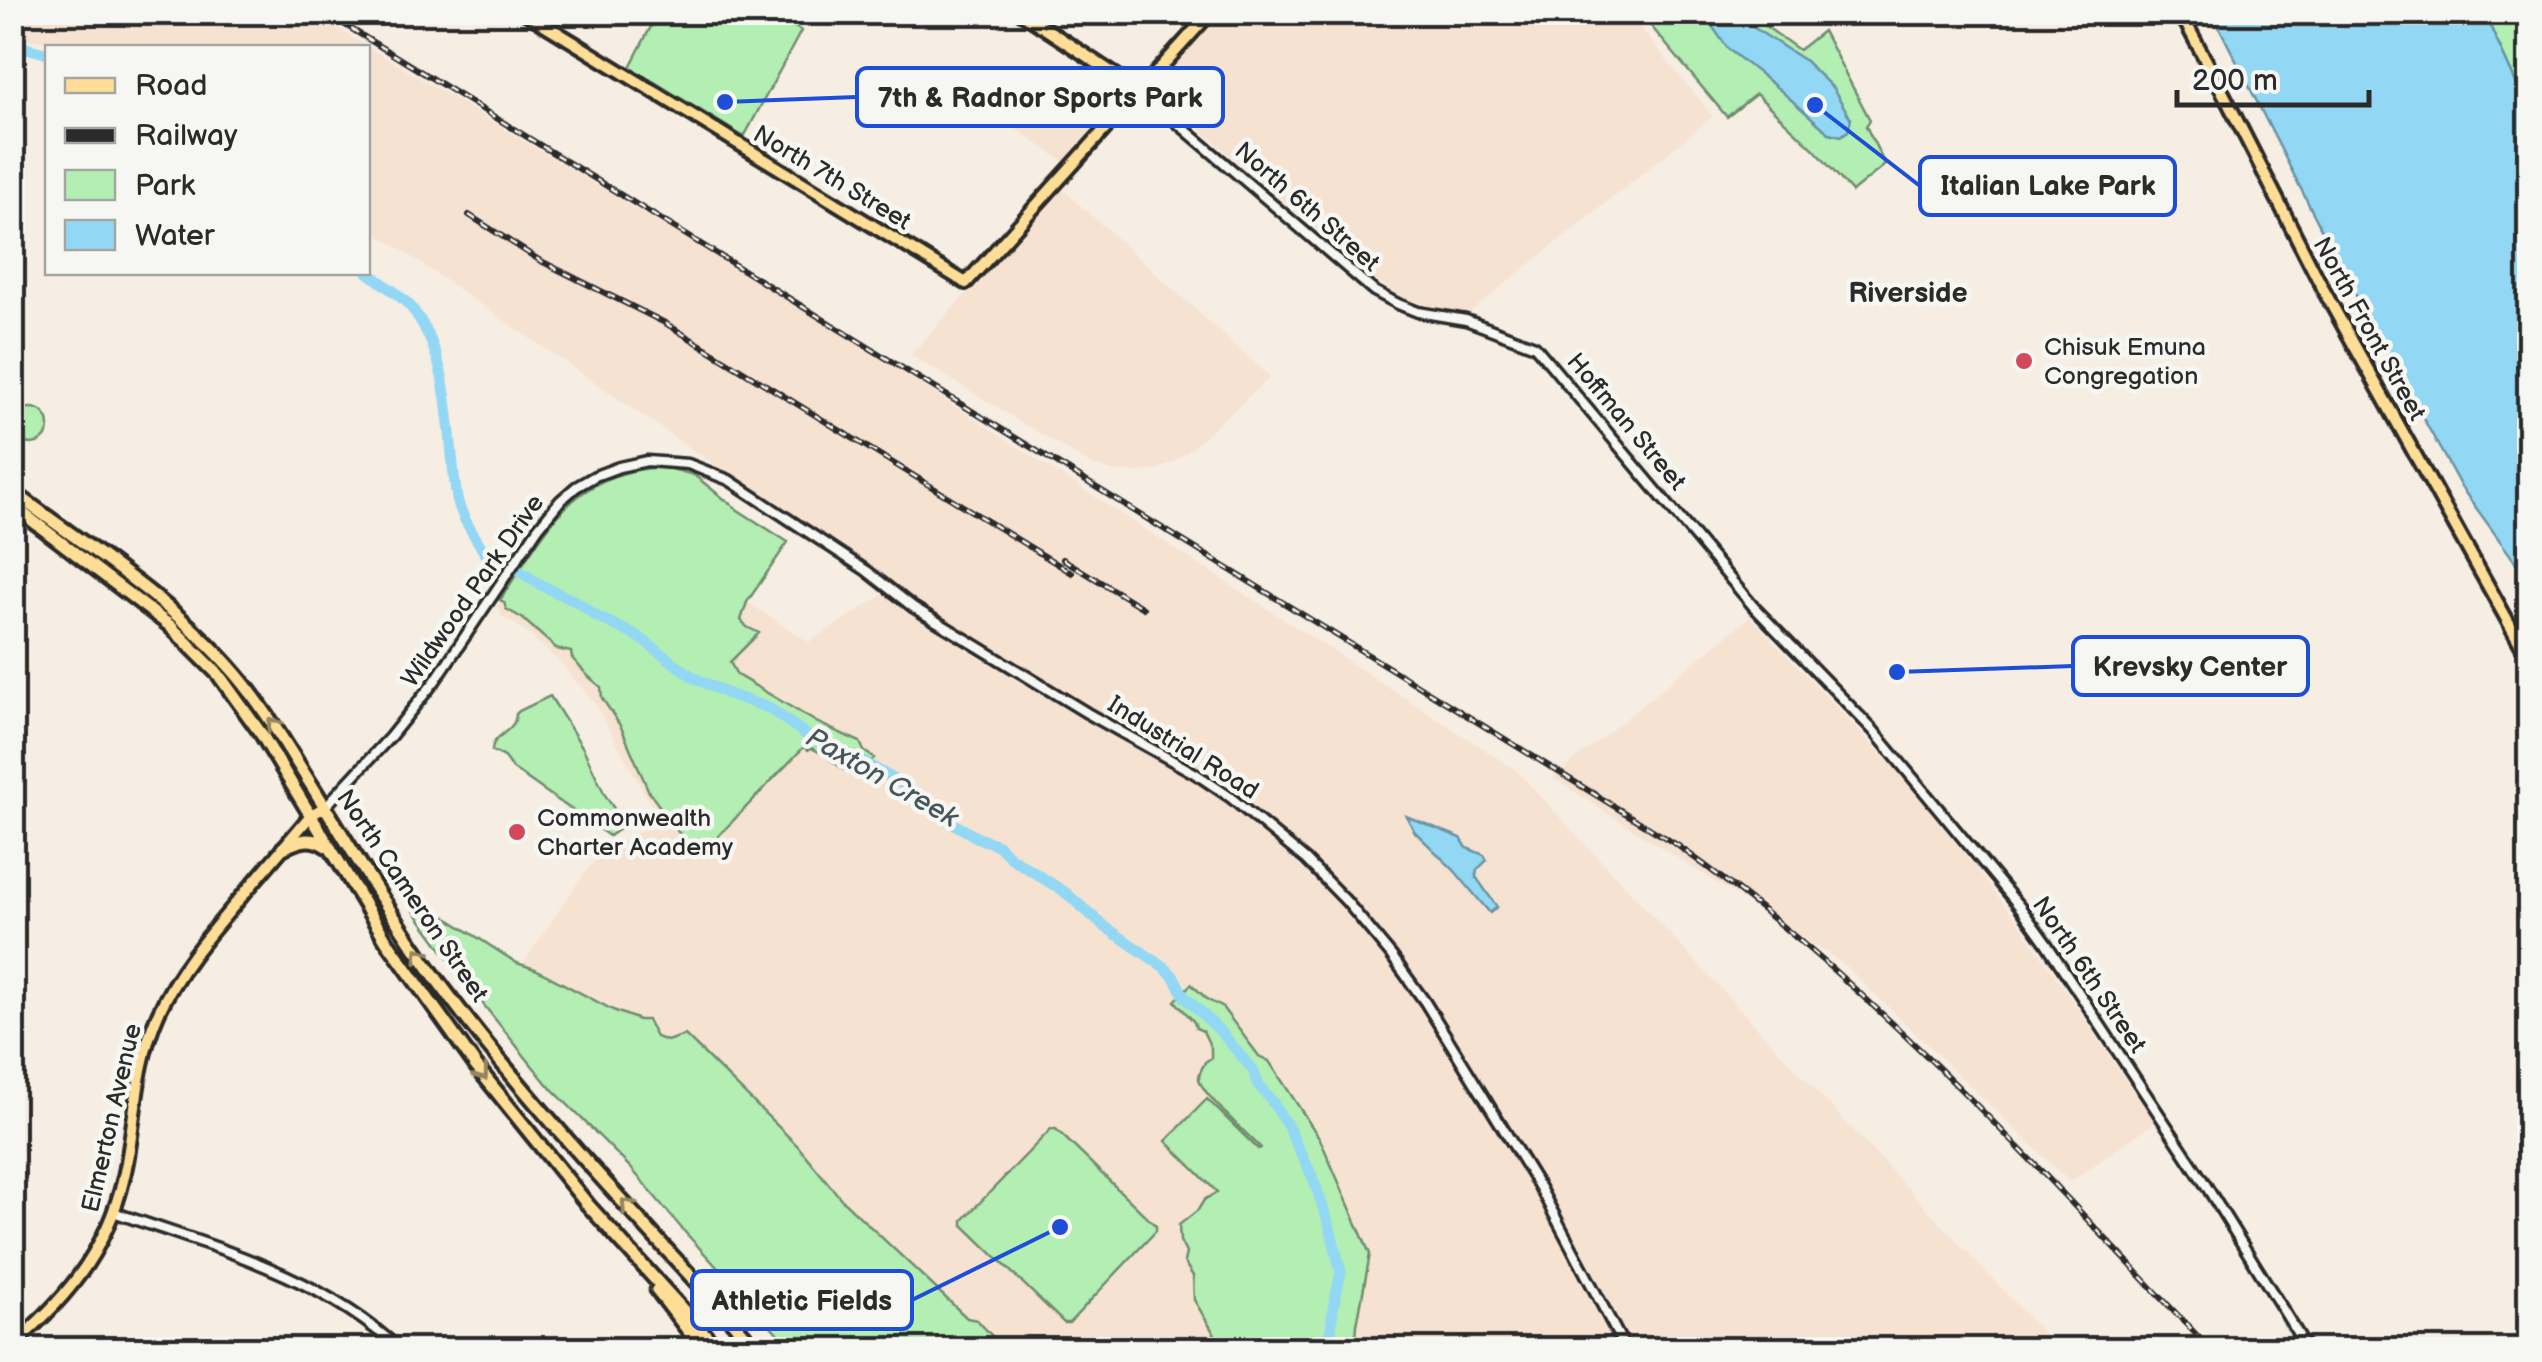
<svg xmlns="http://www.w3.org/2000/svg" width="2542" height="1362" font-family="'Balsamiq Sans',sans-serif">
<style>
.built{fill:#f6e2d1}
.green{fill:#b3eeb3;stroke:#6f8c6f;stroke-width:2.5}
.water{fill:#92d8f4;stroke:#6993a4;stroke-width:2.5}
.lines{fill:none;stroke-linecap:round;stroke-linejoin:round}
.river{stroke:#92d8f4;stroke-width:11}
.minor-casing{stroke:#2b2b2b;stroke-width:15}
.major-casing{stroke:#2b2b2b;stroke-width:18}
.highway-casing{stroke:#2b2b2b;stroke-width:19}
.minor{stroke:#f6f6f2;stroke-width:8}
.major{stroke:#fede96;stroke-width:10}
.highway{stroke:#fede96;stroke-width:11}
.rail-casing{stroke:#2b2b2b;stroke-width:6}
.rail{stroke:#f6f6f2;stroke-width:2.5;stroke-dasharray:8;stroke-linecap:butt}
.oneway{stroke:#948460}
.poi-dot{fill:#d1495b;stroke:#f6f6f2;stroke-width:4}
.labels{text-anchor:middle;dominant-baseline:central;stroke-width:9;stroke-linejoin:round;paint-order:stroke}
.street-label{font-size:25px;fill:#2b2b2b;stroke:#f6f6f2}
.poi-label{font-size:25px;fill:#2b2b2b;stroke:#f6f6f2;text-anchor:start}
.neighbourhood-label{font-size:28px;font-weight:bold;fill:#2b2b2b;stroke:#f6f6f2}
.water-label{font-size:28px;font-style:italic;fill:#45565d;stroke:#f6f6f2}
.leader{fill:none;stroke:#1d4ed8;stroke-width:4}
.callout-dot{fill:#1d4ed8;stroke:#f6f6f2;stroke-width:4}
.callout{fill:#f6f6f2;stroke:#1d4ed8;stroke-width:4}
.callout-label{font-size:28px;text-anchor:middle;font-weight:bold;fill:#2b2b2b}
</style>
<rect width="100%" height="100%" fill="#f6ede3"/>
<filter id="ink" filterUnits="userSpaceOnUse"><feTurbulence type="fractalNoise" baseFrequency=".01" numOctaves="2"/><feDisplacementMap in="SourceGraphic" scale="20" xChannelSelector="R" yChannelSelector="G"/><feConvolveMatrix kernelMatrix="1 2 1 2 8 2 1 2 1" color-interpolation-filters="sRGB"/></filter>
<g filter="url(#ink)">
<!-- built -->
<path class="built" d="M1627,12l85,103 -2,4 -241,194 -48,-9 -15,-5 -30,-18 -222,-192 67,-76z
M13,13h299l527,318 677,439 542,579h-425l-91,-168 -97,-157 -81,-111 -41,-45 -48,-43 -44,-34 -55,-34 -250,-147 -62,-46 -143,-95 -353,-242v-179h-279l-76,-11z
M1083,62l46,31 -63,70 -59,-40 18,-29 18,11 16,-21 6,4z
M1061,188l209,189 -83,75 -14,10 -15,7 -19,3 -28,-1 -19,-6 -181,-110z
M641,469l52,7 45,34 50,32 -41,60 62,40 77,-49 82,58 153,90 74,40 65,47 104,101 32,38 40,57 37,59 92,162 52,104h-793l-328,-345 78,-116 20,-27 65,-42 -65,-117 -35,-41 -38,-33 -19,-12 -5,-10 61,-92 10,-10 24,-19 30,-12z
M1750,617l154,161 116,146 135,198 -85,60 -225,-217 -292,-187z"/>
<!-- green -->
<path class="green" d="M658,13h116l27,18 -57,106 -114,-70z
M1640,13h107l52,37 24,-19 47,89 -4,6 19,39 -33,27 -38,-43 -58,-55 -29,23z
M2484,13h45v98z
M13 426a18 18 0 1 1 36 0a18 18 0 1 1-36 0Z
M664,467l30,8 44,35 50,32 -41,60 -6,18 6,7 12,6 -29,29 7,13 81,48 42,19 4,9 10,7 -15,16 -16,-5 -20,-15 -12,-6 -3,2 -4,-3 -103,107 -23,-22 -29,-40 -28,-65 -19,-29 -1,-11 -13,-11 -16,-18 -1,-6 -14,-3 -35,-31 -16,-9 -2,-7 -4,-2c46,-69 70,-129 164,-133z
M550,696l33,52 22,47 17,26 -3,8 -10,7 -97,-68 -9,-12 -11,-5c0,-18 23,-17 24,-37l3,-3z
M403,878l26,28 88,57 18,6 78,41 26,10h8l9,17 11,4 18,-6 112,110 45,55 125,118 10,2 27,29h-212l-109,-119 -53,-63 -83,-83 -76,-95 -70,-96z
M1191,984l17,16 14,7 37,49 10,5 51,78 50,115 -13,71 -2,24h-155l15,-14 -21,-35 -1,-24 -9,-14 2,-9 -6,-12 -1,-16 19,-15 6,-10 13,-8 -51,-51 41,-42 51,50 3,-1c-12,-13 -62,-56 -62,-70 0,-6 4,-11 6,-16l6,-4v-10l-8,-17 -7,-3 -2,-6 -19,-21z
M1051,1129h5l100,97v5l-87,92h-5l-101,-98v-5z"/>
<!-- water -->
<path class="water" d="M1703,13h28l73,47 29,28 18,31 -3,12 -7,5 -12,-3 -49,-43 -52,-41z
M2212,13h272l45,98v470l-68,-94 -119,-217z
M1406,816l55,22 6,10 17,7 3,5 -10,10 -1,7 21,30 -7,6 -36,-43 -39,-38z"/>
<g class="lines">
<!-- river -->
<path class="river" d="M12,44l36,10
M368,272c13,11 30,21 42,34 43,52 37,129 47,193 6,23 18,35 29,57l19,6 36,23 38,18 17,13 43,21 54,40 35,17 41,14 39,28 56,26 43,25 42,34 29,17 20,7 12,12 56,36 38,33 60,41 10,10 10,19 37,36 32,38 6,16 13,15 16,26 24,49 18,51 11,45 -8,36 -4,42"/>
<defs>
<path id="minor" d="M1140,91l234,200 24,13 20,8 48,8 69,26 218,260 120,124 147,177 26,36 159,241 103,166
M325,807l65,-70 45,-56 103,-153 22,-27 16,-14 19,-11 24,-9 28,-6 41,3 41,16 138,91 46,36 174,106 109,61 34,23 76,63 40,41 45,54 34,47 115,186 86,162
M113,1212c100,35 208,63 287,138"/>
<path id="major" d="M524,12l442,271 245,-271
M1020,12l120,79
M2180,12l38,71 106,208 206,370
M12,1345c60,-50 101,-104 115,-183 9,-51 10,-101 31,-148 19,-42 49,-77 79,-112 25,-29 49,-58 74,-87l14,-8"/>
<path id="highway" d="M12,491c76,57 161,110 223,182 30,35 52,74 77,113 45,72 89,147 141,215 93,123 202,234 305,349
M12,505l157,120 49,49 44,61 124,205 90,126 112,139 131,145
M283,848c16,-8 28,-12 43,-2
M657,1290l46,60"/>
</defs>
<!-- minor casing -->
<use href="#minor" class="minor-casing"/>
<!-- major casing -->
<use href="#major" class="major-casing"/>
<!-- highway casing -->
<use href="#highway" class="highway-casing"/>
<!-- minor -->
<use href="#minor" class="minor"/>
<!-- major -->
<use href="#major" class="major"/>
<!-- highway -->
<use href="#highway" class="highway"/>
<defs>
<path id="rail" d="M324,12l1353,833c201,143 365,328 534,505
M469,215l70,45 126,63 407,250
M1063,559l80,49"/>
</defs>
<!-- rail casing -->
<use href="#rail" class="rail-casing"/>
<!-- rail -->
<use href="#rail" class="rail"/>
</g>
<!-- one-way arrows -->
<defs><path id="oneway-chevron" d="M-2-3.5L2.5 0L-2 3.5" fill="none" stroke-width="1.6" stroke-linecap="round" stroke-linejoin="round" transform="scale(2.5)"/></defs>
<g class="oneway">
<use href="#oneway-chevron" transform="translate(273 724) rotate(-123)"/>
<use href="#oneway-chevron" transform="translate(420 954) rotate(-124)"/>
<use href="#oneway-chevron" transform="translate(482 1074) rotate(53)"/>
<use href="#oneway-chevron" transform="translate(627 1205) rotate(-132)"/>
</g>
</g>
<!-- markers -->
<g class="poi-dot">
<circle cx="2024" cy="361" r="10"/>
<circle cx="517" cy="832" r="10"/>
</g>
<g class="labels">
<!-- street labels -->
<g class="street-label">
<text transform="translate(832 178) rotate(31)">North 7th Street</text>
<text transform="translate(1307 207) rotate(41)">North 6th Street</text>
<text transform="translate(2369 329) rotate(61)">North Front Street</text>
<text transform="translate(1626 422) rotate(50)">Hoffman Street</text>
<text transform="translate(473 591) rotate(-55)">Wildwood Park Drive</text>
<text transform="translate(1183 748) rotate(32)">Industrial Road</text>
<text transform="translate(412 896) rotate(56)">North Cameron Street</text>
<text transform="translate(2089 975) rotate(56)">North 6th Street</text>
<text transform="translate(112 1118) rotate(-77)">Elmerton Avenue</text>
</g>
<!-- poi labels -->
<g class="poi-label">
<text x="2044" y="347">Chisuk Emuna<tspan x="2044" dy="29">Congregation</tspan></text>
<text x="537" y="818">Commonwealth<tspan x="537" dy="29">Charter Academy</tspan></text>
</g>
<!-- neighbourhood labels -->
<g class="neighbourhood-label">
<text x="1908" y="293">Riverside</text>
</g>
<!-- water labels -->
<g class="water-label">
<text transform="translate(882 778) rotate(30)">Paxton Creek</text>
</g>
</g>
<!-- callouts -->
<path class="leader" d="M725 102L857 97M1815 105L1920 186M1897 672L2073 666M1060 1227L912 1300"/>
<g class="callout-dot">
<circle cx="725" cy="102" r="10"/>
<circle cx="1815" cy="105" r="10"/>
<circle cx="1897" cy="672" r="10"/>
<circle cx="1060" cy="1227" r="10"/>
</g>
<g class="callout">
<rect x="857" y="68" width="366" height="58" rx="10"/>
<rect x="1920" y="157" width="255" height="58" rx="10"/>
<rect x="2073" y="637" width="235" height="58" rx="10"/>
<rect x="692" y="1271" width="220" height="58" rx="10"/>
</g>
<g class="callout-label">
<text x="1040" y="107">7th &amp; Radnor Sports Park</text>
<text x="2048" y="195">Italian Lake Park</text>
<text x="2190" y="676">Krevsky Center</text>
<text x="802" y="1310">Athletic Fields</text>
</g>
<!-- margin -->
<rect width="2542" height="1362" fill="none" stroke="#f6f6f2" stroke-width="50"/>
<rect x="25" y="25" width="2492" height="1312" fill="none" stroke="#2b2b2b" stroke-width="4" filter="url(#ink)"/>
<!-- legend -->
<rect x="45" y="45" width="325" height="230" fill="#f6f6f2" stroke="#a5a5a2" stroke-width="2.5"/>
<rect x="65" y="78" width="50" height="15" fill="#fede96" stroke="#a5a5a2" stroke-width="2.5"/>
<text x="135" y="95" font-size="30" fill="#2b2b2b">Road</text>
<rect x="65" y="128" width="50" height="15" fill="#2b2b2b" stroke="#a5a5a2" stroke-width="2.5"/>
<text x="135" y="145" font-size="30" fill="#2b2b2b">Railway</text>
<rect x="65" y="170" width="50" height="30" fill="#b3eeb3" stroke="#a5a5a2" stroke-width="2.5"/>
<text x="135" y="195" font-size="30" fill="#2b2b2b">Park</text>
<rect x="65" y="220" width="50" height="30" fill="#92d8f4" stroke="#a5a5a2" stroke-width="2.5"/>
<text x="135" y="245" font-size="30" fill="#2b2b2b">Water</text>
<!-- scale -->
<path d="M2177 90v15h192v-15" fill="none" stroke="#2b2b2b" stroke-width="5"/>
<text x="2192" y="90" font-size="30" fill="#2b2b2b" stroke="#f6f6f2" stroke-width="8" paint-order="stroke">200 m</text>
</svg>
